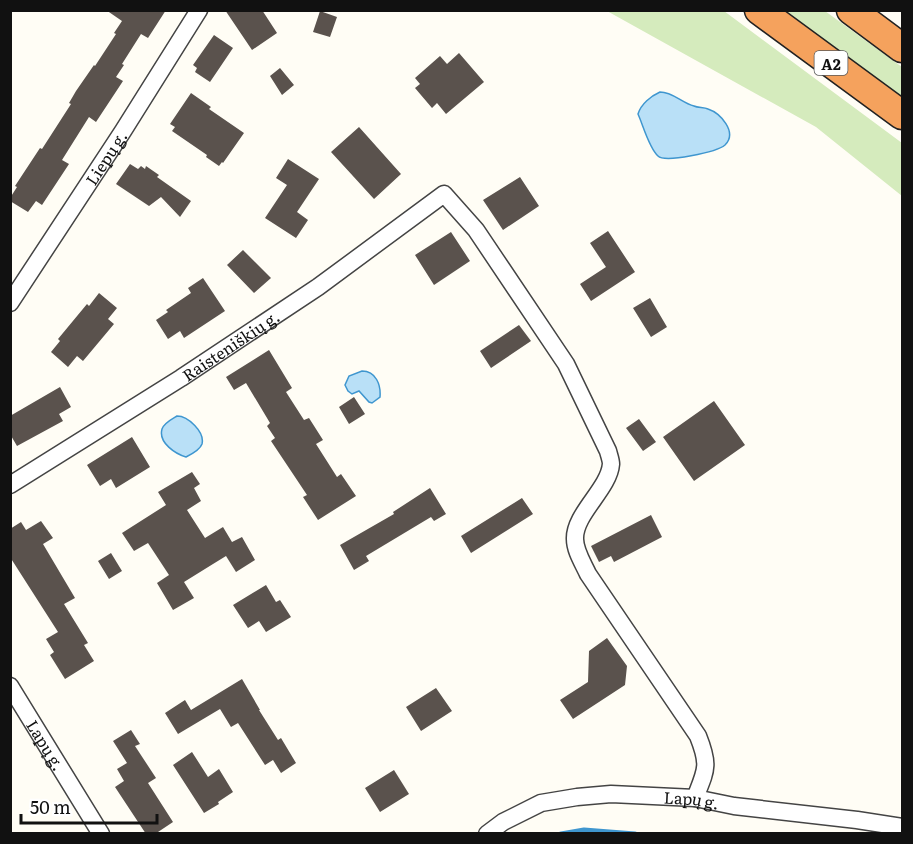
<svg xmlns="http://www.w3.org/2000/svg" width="913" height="844" font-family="Literata,serif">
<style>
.green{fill:#d5ebbd}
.water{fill:#b9e0f7;stroke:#3f96cf;stroke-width:1.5}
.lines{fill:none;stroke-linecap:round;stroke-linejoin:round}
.stream{stroke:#3f96cf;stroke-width:5}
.building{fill:#5a524d}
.minor-casing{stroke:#444;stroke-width:19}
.motorway-casing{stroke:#222;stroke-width:31}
.minor{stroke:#fff;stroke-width:16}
.motorway{stroke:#f5a25d;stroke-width:28}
.labels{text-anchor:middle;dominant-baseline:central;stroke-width:6;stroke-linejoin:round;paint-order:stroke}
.shield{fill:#fff;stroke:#585858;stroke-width:1.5}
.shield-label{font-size:15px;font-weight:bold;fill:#111}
.street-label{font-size:16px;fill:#111;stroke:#fff}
</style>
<rect width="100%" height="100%" fill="#fffdf5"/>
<!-- green -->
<path class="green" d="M607,11h117l178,132v53l-86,-69z
M781,11h44l77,56v33z"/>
<!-- water -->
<path class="water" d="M660,92c13,0 22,11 34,14 4,2 10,1 14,3 12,4 30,23 17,36 -8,7 -60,18 -67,11 -9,-8 -15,-31 -20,-42 3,-10 13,-18 22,-22z
M362,371c14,0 19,14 18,26l-8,6 -3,-1 -10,-11 -7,3 -4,-3 -3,-6 4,-9z
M177,416c11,0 28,16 25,28 -2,6 -10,10 -16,13 -10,-3 -28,-14 -24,-28 2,-6 10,-10 15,-13z"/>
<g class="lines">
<!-- stream -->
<path class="stream" d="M561,834l23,-4 51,4"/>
</g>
<!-- building -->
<path class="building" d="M106,10h60l-18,28 -7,-4 -19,30 2,1 -8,12 7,4 -27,41 -7,-5 -27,43 7,4 -27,41 -6,-4 -8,11 -18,-11v-3l7,-11 -2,-1 25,-38 2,1 29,-45 -2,-1 7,-12 18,-26 1,1 21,-32 -2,-1 8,-12z
M225,10h37l15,23 -25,17z
M320,11l17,6 -7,20 -17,-5z
M214,35l19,13 -23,34 -15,-10 2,-4 -4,-3z
M459,53l25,29 -38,32 -9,-11 -5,5 -17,-20 5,-4 -5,-6 25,-22 7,8z
M280,68l14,17 -12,10 -12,-19z
M191,93l20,14 -2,2 35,24 -21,30 -1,-1 -3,4 -13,-9 1,-2 -35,-24 3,-4 -5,-3z
M359,127l42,47 -27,25 -43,-47z
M288,159l31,20 -22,33 11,8 -12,18 -31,-20 22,-33 -11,-7z
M130,164l8,5 3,-3 4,3 1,-3 13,9 -2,2 34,24 -11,16 -19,-20 -12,9 -33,-22z
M520,177l19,29 -36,24 -20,-30z
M608,231l27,41 -44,29 -11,-17 26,-17 -16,-24z
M451,232l19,29 -36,24 -19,-30z
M243,250l28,28 -17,15 -27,-28z
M203,278l22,33 -41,27 -4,-7 -12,8 -12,-19 12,-8 -2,-2 25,-17 -3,-5z
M99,293l18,15 -9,11 6,5 -31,37 -6,-5 -9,11 -17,-15 9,-11 -2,-2 29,-35 2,2z
M650,298l17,29 -16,10 -18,-29z
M519,325l12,16 -40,27 -11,-17z
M269,350l23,38 -6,4 18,28 5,-2 14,22 -7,4 21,33 4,-3 15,22 -38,24 -15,-23 4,-2 -36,-54 4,-3 -8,-12 3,-3 -24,-40 -12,7 -8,-13z
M60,387l11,20 -12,7 4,7 -46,25 -7,-12v-18z
M354,397l11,17 -16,10 -10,-17z
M714,401l31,44 -51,36 -31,-44z
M639,419l17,23 -13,9 -17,-23z
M132,437l18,30 -34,21 -5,-9 -11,7 -13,-21z
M192,472l8,12 -6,4 7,13 -14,9 18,28 18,-11 9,15 10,-5 13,23 -19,12 -10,-16 -13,8 -29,18 10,16 -21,12 -16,-27 12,-8 -21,-32 -14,8 -12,-18 44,-28 -8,-13z
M430,488l16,26 -12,7 -3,-4 -65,39 3,5 -15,9 -14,-25 54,-31 -1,-2z
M522,498l11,16 -62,39 -10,-17z
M651,515l11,22 -48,25 -3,-6 -12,6 -8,-16z
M41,521l12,17 -10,6 32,54 -11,6 24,39 -4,2 10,16 -29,18 -15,-24 4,-3 -8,-13 12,-7 -48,-75v-28l11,-7 5,8z
M111,553l11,18 -13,8 -11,-18z
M266,585l10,17 4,-2 11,17 -25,15 -7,-11 -11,7 -15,-23z
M607,638l20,28 -2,19 -52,34 -13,-19 28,-18 1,-31z
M242,679l18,31h-1l19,30 3,-2 15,25 -15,10 -8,-13 -8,5 -27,-42 -7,4 -11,-18 -42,25 -13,-21 20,-13 6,10z
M436,688l16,23 -31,20 -15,-24z
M131,730l9,14 -5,2 21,32 -8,5 25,39 -18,12h-9l-31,-47 9,-6 -7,-12 10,-6 -14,-22z
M192,752l16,25 11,-8 14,23 -15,10 1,2 -15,9 -31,-48z
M394,770l15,24 -29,18 -15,-24z"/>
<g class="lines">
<defs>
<g id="minor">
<path id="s1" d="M10,303l113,-172 76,-121"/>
<path id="s2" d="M10,485l171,-107 137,-91 126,-93 32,36 90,134 42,87c1,4 3,9 3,13 -2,25 -37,50 -36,75 0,12 8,24 13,35l110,162c12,30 8,34 -3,62"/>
<path id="s3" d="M10,686l91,148"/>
<path id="s4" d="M487,834l16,-12 38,-19 36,-6 34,-3 84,4 39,8 123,14 45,7"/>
</g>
<path id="motorway" d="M759,10l143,105
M851,10l51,38"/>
</defs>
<!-- minor casing -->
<use href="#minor" class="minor-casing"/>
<!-- motorway casing -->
<use href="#motorway" class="motorway-casing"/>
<!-- minor -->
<use href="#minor" class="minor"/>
<!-- motorway -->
<use href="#motorway" class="motorway"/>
</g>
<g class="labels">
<!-- shield labels -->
<rect class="shield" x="814.5" y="51" width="33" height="24" rx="4.5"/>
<g class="shield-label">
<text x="831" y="63">A2</text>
</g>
<!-- street labels -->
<g class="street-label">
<text stroke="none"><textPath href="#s1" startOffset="174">Liepų g.</textPath></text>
<text stroke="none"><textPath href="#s2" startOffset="261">Raisteniškių g.</textPath></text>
<text stroke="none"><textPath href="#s3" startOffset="69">Lapų g.</textPath></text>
<text stroke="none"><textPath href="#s4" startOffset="214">Lapų g.</textPath></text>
</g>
</g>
<!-- border -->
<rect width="913" height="844" fill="none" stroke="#111111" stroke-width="24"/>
<!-- scale -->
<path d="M21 814v9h136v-9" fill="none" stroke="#111111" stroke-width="3"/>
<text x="30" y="814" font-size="18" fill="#111111" stroke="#ffffff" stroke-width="4.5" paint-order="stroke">50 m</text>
</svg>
